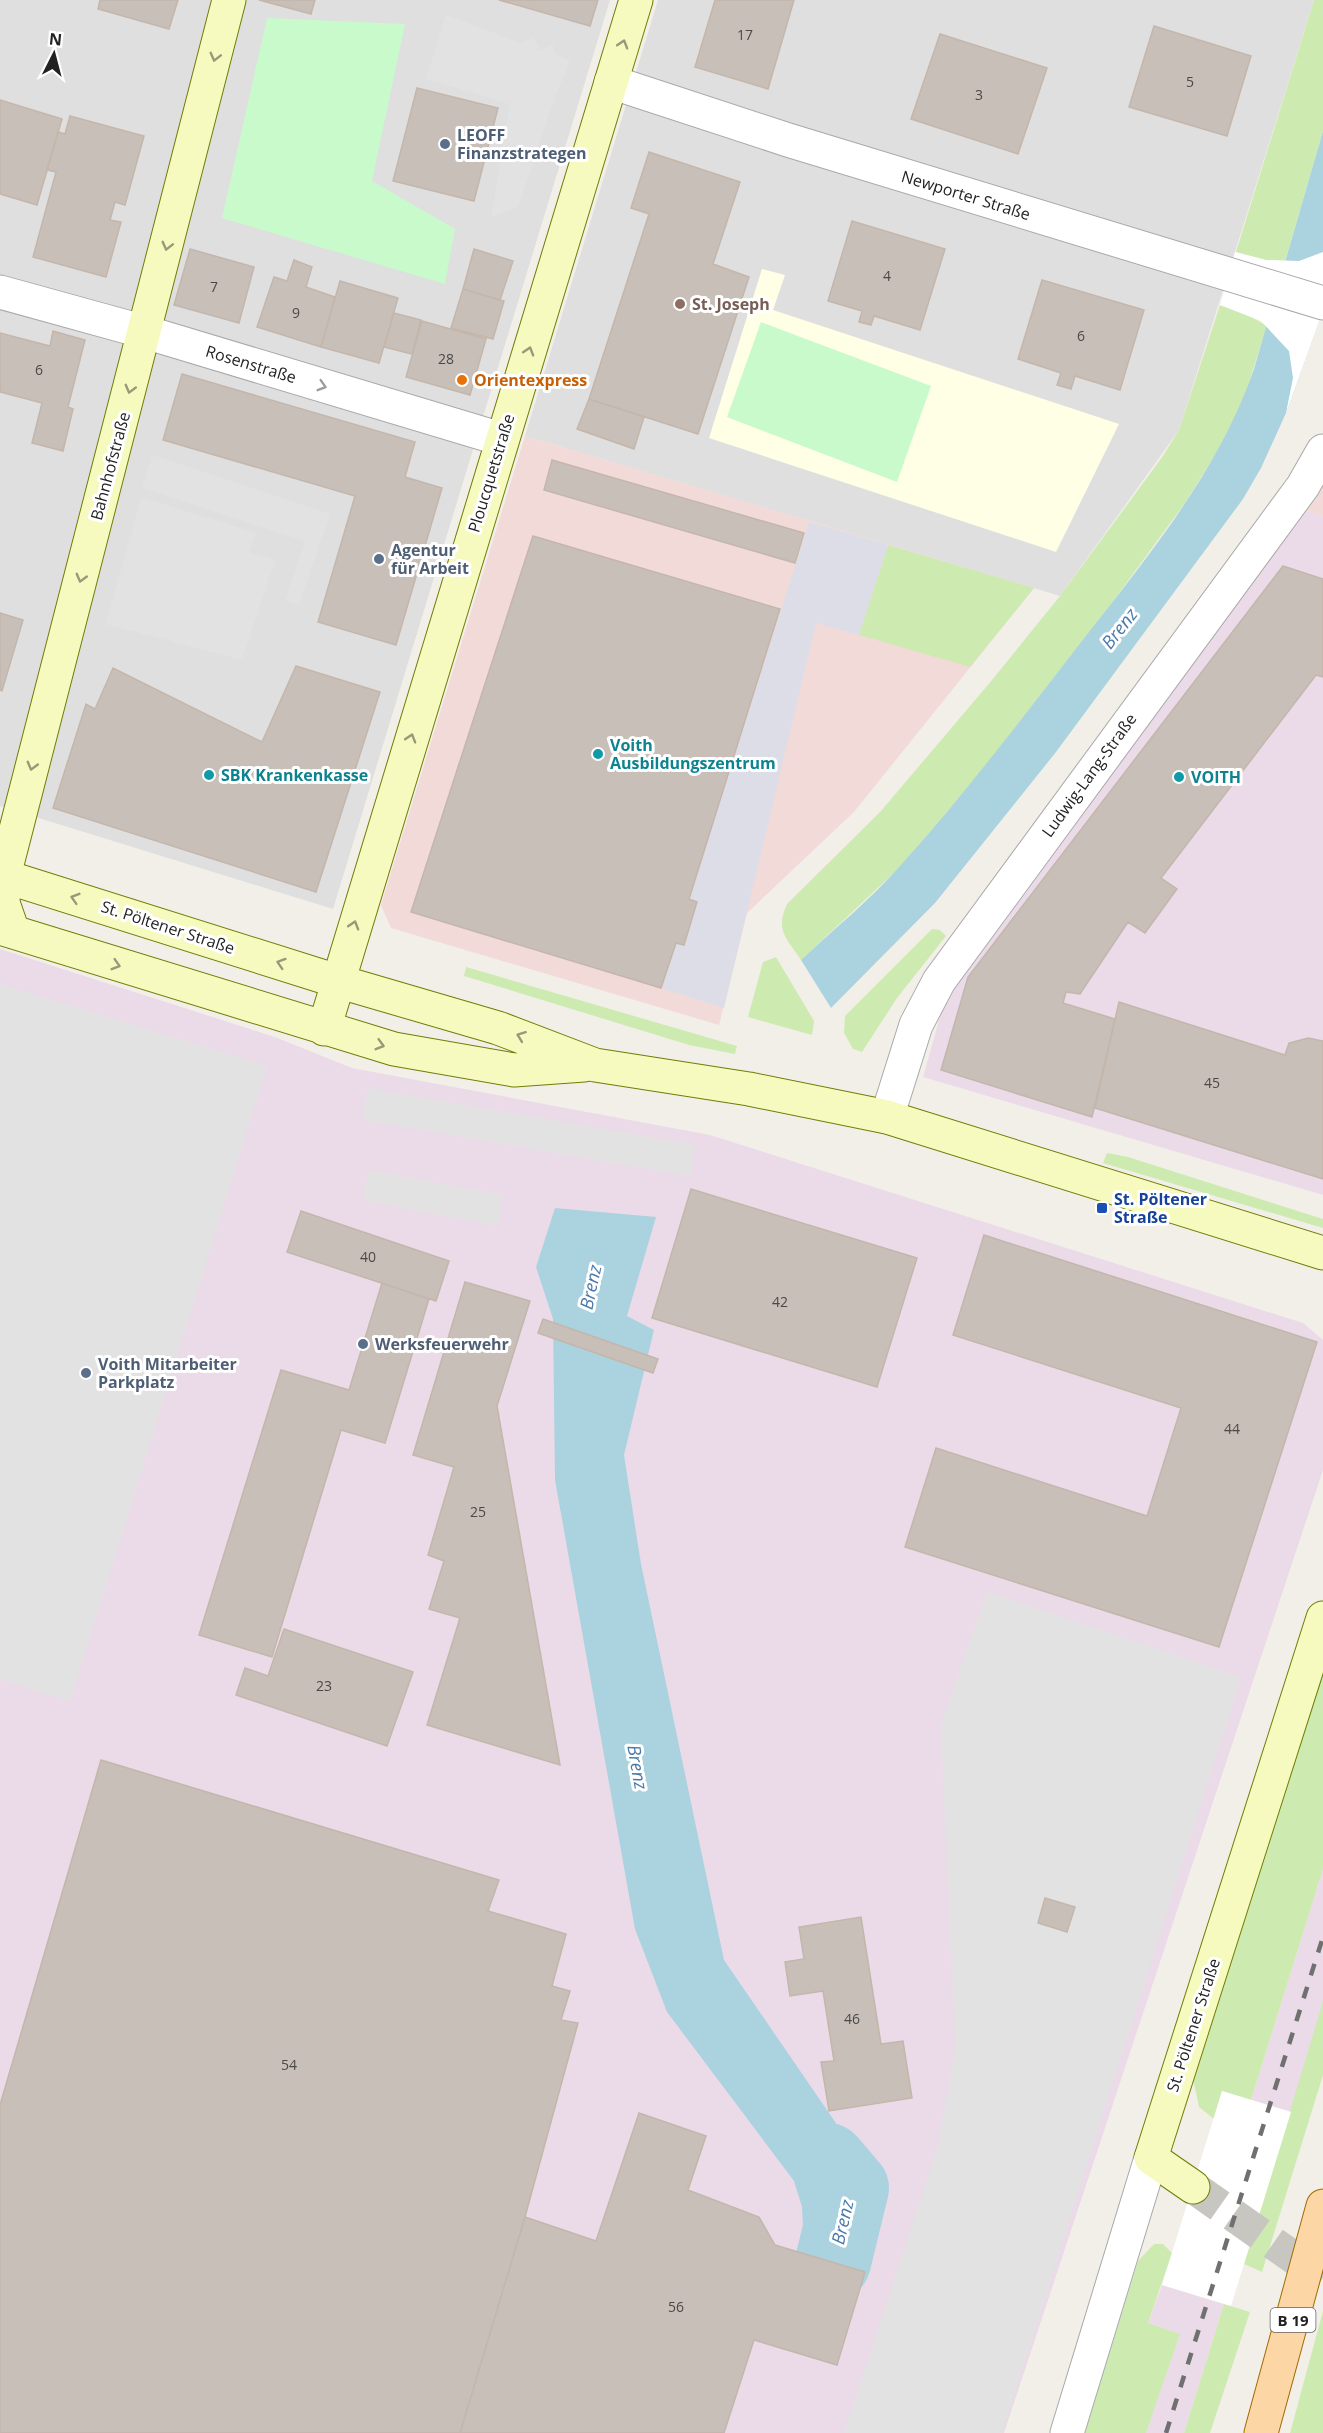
<svg xmlns="http://www.w3.org/2000/svg" width="1323" height="2433" font-family="'Open Sans',sans-serif">
<style>
.residential{fill:#e0dfdf}
.commercial{fill:#f2dad9}
.industrial{fill:#ebdbe8}
.education{fill:#ffffe5}
.grass{fill:#cdebb0}
.park{fill:#c8facc}
.parking{fill:#e2e2e2}
.plaza{fill:#dddde8}
.water{fill:#aad3df}
.pier{fill:#fff}
.lines{fill:none;stroke-linecap:round;stroke-linejoin:round}
.river{stroke:#aad3df;stroke-width:76}
.building{fill:#c7bfb8;stroke:#c4b6ab;stroke-width:1.5}
.secondary-tunnel{stroke:#c8c6c1;stroke-width:33;stroke-dasharray:33 16;stroke-linecap:butt}
.street-casing{stroke:#a9a9a9;stroke-width:35}
.secondary-casing{stroke:#707d05;stroke-width:35}
.primary-casing{stroke:#a06b00;stroke-width:35}
.street{stroke:#fff;stroke-width:33}
.secondary{stroke:#f7fabf;stroke-width:33}
.primary{stroke:#fcd6a4;stroke-width:33}
.rail{stroke:#707070;stroke-width:4.5;stroke-dasharray:12 12;stroke-linecap:butt}
.oneway{stroke:#979978}
.oneway2{stroke:#9c9c9c}
.service-dot{fill:#5c6f8a;stroke:#fff;stroke-width:2}
.education-dot{fill:#8d6e63;stroke:#fff;stroke-width:2}
.food-dot{fill:#e8710a;stroke:#fff;stroke-width:2}
.culture-dot{fill:#0f9aa8;stroke:#fff;stroke-width:2}
.transit-dot{fill:#1a4fb4;stroke:#fff;stroke-width:2}
.labels{text-anchor:middle;dominant-baseline:central;stroke-width:6;stroke-linejoin:round;paint-order:stroke}
.number-label{font-size:14px;fill:#4b4948}
.shield{fill:#fff;stroke:#646464;stroke-width:1.5}
.shield-label{font-size:15px;font-weight:bold;fill:#222}
.service-label{font-size:16px;font-weight:bold;fill:#4e5e75;stroke:#fff;text-anchor:start}
.street-label{font-size:16px;fill:#222;stroke:#fff}
.education-label{font-size:16px;font-weight:bold;fill:#785e54;stroke:#fff;text-anchor:start}
.food-label{font-size:16px;font-weight:bold;fill:#c56008;stroke:#fff;text-anchor:start}
.culture-label{font-size:16px;font-weight:bold;fill:#0d838f;stroke:#fff;text-anchor:start}
.transit-label{font-size:16px;font-weight:bold;fill:#164399;stroke:#fff;text-anchor:start}
.water-label{font-size:18px;font-style:italic;fill:#4a7aab;stroke:#fff}
</style>
<rect width="100%" height="100%" fill="#f2efe9"/>
<!-- residential -->
<path class="residential" d="M0,0h610l-277,909 -333,-103z
M658,0h656l-135,430 -119,166 -535,-160z"/>
<!-- commercial -->
<path class="commercial" d="M525,436l509,152 -180,224 -107,101 -28,112 -328,-97 -10,-23z
M1323,474v42l-22,-7z"/>
<!-- industrial -->
<path class="industrial" d="M1301,509l22,7v679l-400,-118 24,-85z
M0,949l275,88 77,31 358,67 593,188 20,17v130l-319,963h-1004z
M1323,1869v135l-32,108 -40,-12z
M1162,2285l62,19 -40,129h-38l33,-99 -31,-11z"/>
<!-- education -->
<path class="education" d="M762,269l23,6 -12,35 346,114 -63,128 -347,-114z"/>
<!-- grass -->
<path class="grass" d="M1314,0h9v131l-38,130 -19,-1 -30,-8z
M1220,305l28,10 19,11 -24,75 -23,46 -35,56 -74,101 -139,179 -73,85 -98,92c-15,-23 -26,-29 -14,-56l94,-93 111,-131 68,-84 103,-140 16,-26z
M888,545l146,43 -64,79 -111,-32z
M932,929l8,1 6,6 -49,62 -35,54 -9,-3 -9,-16 1,-17z
M776,957l38,64 -2,14 -64,-18 15,-55z
M466,967l271,79 -2,8 -46,-9 -225,-69z
M1107,1153l21,4 195,62v9l-220,-65z
M1323,1666v203l-72,231 -29,-9 -8,28 -15,-12 -7,-33z
M1323,2001v74l-61,197 -18,-8z
M1154,2244h9l9,9 -24,70 32,11 -34,99h-61l53,-172z
M1224,2304l26,8 -40,121h-26z
M1323,2311v122h-33z"/>
<!-- park -->
<path class="park" d="M267,18l138,6 -33,157 83,48 -10,55 -223,-66z
M761,322l170,64 -34,96 -170,-65z"/>
<!-- parking -->
<path class="parking" d="M446,15l75,28 12,-5 7,12 13,-5 2,8 15,9 -15,34 -37,111 -27,10 19,-113 -84,-25z
M152,455l178,59 -31,91 -14,-4 20,-60 -163,-53z
M141,497l115,36 -7,19 26,8 -33,100 -136,-36z
M0,984l267,82 -197,635 -70,-22z
M368,1088l327,57 -5,31 -328,-56z
M369,1170l134,25 -5,31 -135,-26z
M987,1592l254,85 -239,756h-158l93,-283 18,-102 -14,-323z"/>
<!-- plaza -->
<path class="plaza" d="M809,522l79,23 -29,90 -43,-12 -92,385 -63,-20 15,-45 8,2 13,-42 -8,-4z"/>
<!-- water -->
<path class="water" d="M1323,131v180l-37,102 -25,55 -18,31 -187,253 -121,151 -104,105 -30,-48c33,-31 69,-60 99,-94 66,-73 125,-152 185,-229 65,-83 134,-167 169,-268z
M555,1208l101,9 -29,99 27,14 -30,125 17,109 83,396 116,169 19,61 9,54 -8,20 -56,-17 -2,-40 -8,-26 -127,-169 -32,-83 -80,-449 -2,-161 -17,-52z"/>
<!-- pier -->
<path class="pier" d="M1235,252l31,8 33,1 24,-9v59l-37,102 7,-35 -4,-27 -28,-30 -41,-16z
M1222,2091l69,21 -60,194 -69,-21z"/>
<g class="lines">
<!-- river -->
<path class="river" d="M828,2161l23,27 -18,74"/>
</g>
<!-- building -->
<path class="building" d="M100,0h78l-9,29 -71,-20z
M259,0h56l-4,14z
M499,0h99l-8,26z
M715,0h79l-26,89 -73,-22z
M1154,26l97,30 -24,80 -98,-29z
M940,34l107,34 -29,86 -107,-35z
M417,88l81,20 -24,93 -81,-20z
M0,100l62,19 -25,86 -37,-11z
M70,116l74,20 -19,69 -10,-3 -5,18 11,2 -15,55 -73,-20 23,-85 -9,-2 11,-38 7,2z
M649,152l91,30 -27,82 36,13 -51,157 -109,-35 60,-185 -18,-6z
M852,221l93,28 -25,81 -46,-14 -3,9 -12,-3 3,-11 -34,-10z
M190,249l64,18 -15,56 -65,-18z
M474,249l39,12 -13,39 -37,-11z
M294,260l18,7 -6,20 29,10 -14,50 -64,-20 17,-50 13,4z
M1042,280l102,30 -24,80 -45,-14 -4,13 -14,-4 4,-12 -43,-14z
M340,281l58,17 -19,65 -58,-16z
M463,289l41,12 -11,38 -42,-11z
M394,313l27,7 -9,34 -28,-7z
M422,321l64,18 -16,56 -64,-18z
M53,331l32,9 -17,67 5,2 -10,42 -31,-8 10,-40 -42,-11v-59l50,13z
M182,374l233,68 -10,35 37,11 -46,157 -78,-23 37,-126 -192,-56z
M589,399l55,18 -10,32 -57,-20z
M552,460l252,73 -9,30 -251,-73z
M533,536l247,73 -91,290 8,3 -13,43 -8,-2 -15,45 -250,-76z
M1283,566l40,13v98l-7,-2 -155,203 16,11 -32,44 -17,-11 -48,72 -14,-2 -3,11 52,16 -23,98 -151,-47 27,-93z
M0,613l23,7 -21,71 -2,-1z
M296,666l84,26 -64,200 -263,-84 33,-104 9,5 18,-41 149,74z
M1119,1002l166,53 4,-12 19,-5 15,3v138l-228,-71z
M691,1189l226,69 -40,129 -225,-69z
M301,1211l148,50 -13,40 -149,-49z
M984,1235l333,107 -98,305 -314,-100 31,-99 211,68 34,-108 -228,-73z
M465,1282l65,19 -33,105 63,359 -133,-40 33,-107 -31,-9 15,-48 -16,-6 26,-88 -41,-12z
M382,1283l47,16 -44,144 -44,-13 -69,227 -73,-22 82,-265 68,20z
M543,1319l115,40 -5,14 -115,-40z
M284,1629l129,43 -26,74 -151,-51 9,-27 23,8z
M101,1760l398,120 -11,31 78,23 -14,52 18,5 -9,29 17,3 -53,194 -65,216h-460v-328z
M1045,1898l30,9 -8,25 -29,-9z
M861,1917l20,127 22,-3 9,57 -83,13 -8,-49 13,-1 -11,-70 -33,5 -5,-34 19,-3 -5,-32z
M639,2113l67,23 -18,54 71,27 16,28 90,27 -28,93 -83,-25 -30,93h-264l65,-216 71,24z"/>
<g class="lines">
<!-- secondary-tunnel -->
<path class="secondary-tunnel" d="M1193,2187l130,91"/>
<defs>
<path id="street" d="M611,82l177,58 535,163
M0,292l145,40 356,107
M887,1117l29,-92 23,-44 364,-495 20,-35
M1067,2433l84,-275"/>
<path id="secondary" d="M0,875l337,106 161,47 97,37 154,24 138,28 436,136
M0,928l394,121 120,21 70,-5
M13,932l-10,-29 1,-27 225,-876
M324,1029l312,-1029
M1193,2187l-42,-29 172,-540"/>
<path id="primary" d="M1261,2433l62,-227"/>
</defs>
<!-- street casing -->
<use href="#street" class="street-casing"/>
<!-- secondary casing -->
<use href="#secondary" class="secondary-casing"/>
<!-- primary casing -->
<use href="#primary" class="primary-casing"/>
<!-- street -->
<use href="#street" class="street"/>
<!-- secondary -->
<use href="#secondary" class="secondary"/>
<!-- primary -->
<use href="#primary" class="primary"/>
<!-- rail -->
<path class="rail" d="M1166,2433l157,-496"/>
</g>
<!-- one-way arrows -->
<defs><path id="oneway-chevron" d="M-2-3.5L2.5 0L-2 3.5" fill="none" stroke-width="1.6" stroke-linecap="round" stroke-linejoin="round" transform="scale(1.5)"/></defs>
<g class="oneway">
<use href="#oneway-chevron" transform="translate(623 44) rotate(-73)"/>
<use href="#oneway-chevron" transform="translate(215 57) rotate(104)"/>
<use href="#oneway-chevron" transform="translate(167 246) rotate(104)"/>
<use href="#oneway-chevron" transform="translate(529 351) rotate(-73)"/>
<use href="#oneway-chevron" transform="translate(130 389) rotate(105)"/>
<use href="#oneway-chevron" transform="translate(81 578) rotate(105)"/>
<use href="#oneway-chevron" transform="translate(411 738) rotate(-73)"/>
<use href="#oneway-chevron" transform="translate(32 766) rotate(105)"/>
<use href="#oneway-chevron" transform="translate(75 898) rotate(-163)"/>
<use href="#oneway-chevron" transform="translate(354 925) rotate(-73)"/>
<use href="#oneway-chevron" transform="translate(281 963) rotate(-162)"/>
<use href="#oneway-chevron" transform="translate(116 965) rotate(17)"/>
<use href="#oneway-chevron" transform="translate(521 1036) rotate(-159)"/>
<use href="#oneway-chevron" transform="translate(380 1045) rotate(16)"/>
</g>
<use class="oneway2" href="#oneway-chevron" transform="translate(322 386) rotate(17)"/>
<!-- markers -->
<g class="service-dot">
<circle cx="445" cy="144" r="6"/>
<circle cx="379" cy="559" r="6"/>
<circle cx="363" cy="1344" r="6"/>
<circle cx="86" cy="1373" r="6"/>
</g>
<circle class="education-dot" cx="680" cy="304" r="6"/>
<circle class="food-dot" cx="462" cy="380" r="6"/>
<g class="culture-dot">
<circle cx="598" cy="754" r="6"/>
<circle cx="209" cy="775" r="6"/>
<circle cx="1179" cy="777" r="6"/>
</g>
<rect class="transit-dot" x="1096" y="1202" width="12" height="12" rx="3"/>
<g class="labels">
<!-- number labels -->
<g class="number-label">
<text x="745" y="34">17</text>
<text x="1190" y="81">5</text>
<text x="979" y="94">3</text>
<text x="887" y="275">4</text>
<text x="214" y="286">7</text>
<text x="296" y="312">9</text>
<text x="1081" y="335">6</text>
<text x="446" y="358">28</text>
<text x="39" y="369">6</text>
<text x="1212" y="1082">45</text>
<text x="368" y="1256">40</text>
<text x="780" y="1301">42</text>
<text x="1232" y="1428">44</text>
<text x="478" y="1511">25</text>
<text x="324" y="1685">23</text>
<text x="852" y="2018">46</text>
<text x="289" y="2064">54</text>
<text x="676" y="2306">56</text>
</g>
<!-- shield labels -->
<rect class="shield" x="1270.5" y="2308" width="45" height="24" rx="4.5"/>
<g class="shield-label">
<text x="1293" y="2320">B 19</text>
</g>
<!-- service labels -->
<g class="service-label">
<text x="457" y="135">LEOFF<tspan x="457" dy="18">Finanzstrategen</tspan></text>
<text x="391" y="550">Agentur<tspan x="391" dy="18">für Arbeit</tspan></text>
<text x="375" y="1344">Werksfeuerwehr</text>
<text x="98" y="1364">Voith Mitarbeiter<tspan x="98" dy="18">Parkplatz</tspan></text>
</g>
<!-- street labels -->
<g class="street-label">
<text transform="translate(966 195) rotate(17)">Newporter Straße</text>
<text transform="translate(251 364) rotate(17)">Rosenstraße</text>
<text transform="translate(110 466) rotate(-75)">Bahnhofstraße</text>
<text transform="translate(491 473) rotate(-73)">Ploucquetstraße</text>
<text transform="translate(1089 775) rotate(-54)">Ludwig-Lang-Straße</text>
<text transform="translate(168 927) rotate(18)">St. Pöltener Straße</text>
<text transform="translate(1193 2025) rotate(-72)">St. Pöltener Straße</text>
</g>
<!-- education labels -->
<g class="education-label">
<text x="692" y="304">St. Joseph</text>
</g>
<!-- food labels -->
<g class="food-label">
<text x="474" y="380">Orientexpress</text>
</g>
<!-- culture labels -->
<g class="culture-label">
<text x="610" y="745">Voith<tspan x="610" dy="18">Ausbildungszentrum</tspan></text>
<text x="221" y="775">SBK Krankenkasse</text>
<text x="1191" y="777">VOITH</text>
</g>
<!-- transit labels -->
<g class="transit-label">
<text x="1114" y="1199">St. Pöltener<tspan x="1114" dy="18">Straße</tspan></text>
</g>
<!-- water labels -->
<g class="water-label">
<text transform="translate(1119 628) rotate(-52)">Brenz</text>
<text transform="translate(590 1287) rotate(-78)">Brenz</text>
<text transform="translate(638 1767) rotate(80)">Brenz</text>
<text transform="translate(842 2222) rotate(-77)">Brenz</text>
</g>
</g>
<!-- north arrow -->
<g transform="translate(54 54) rotate(6)" stroke="#ffffff" stroke-width="4.5" paint-order="stroke">
<path d="M0-4.5L10 22L0 15L-10 22Z" fill="#222222"/>
<text y="-9" font-size="16" font-weight="bold" text-anchor="middle" fill="#222222">N</text>
</g>
</svg>
